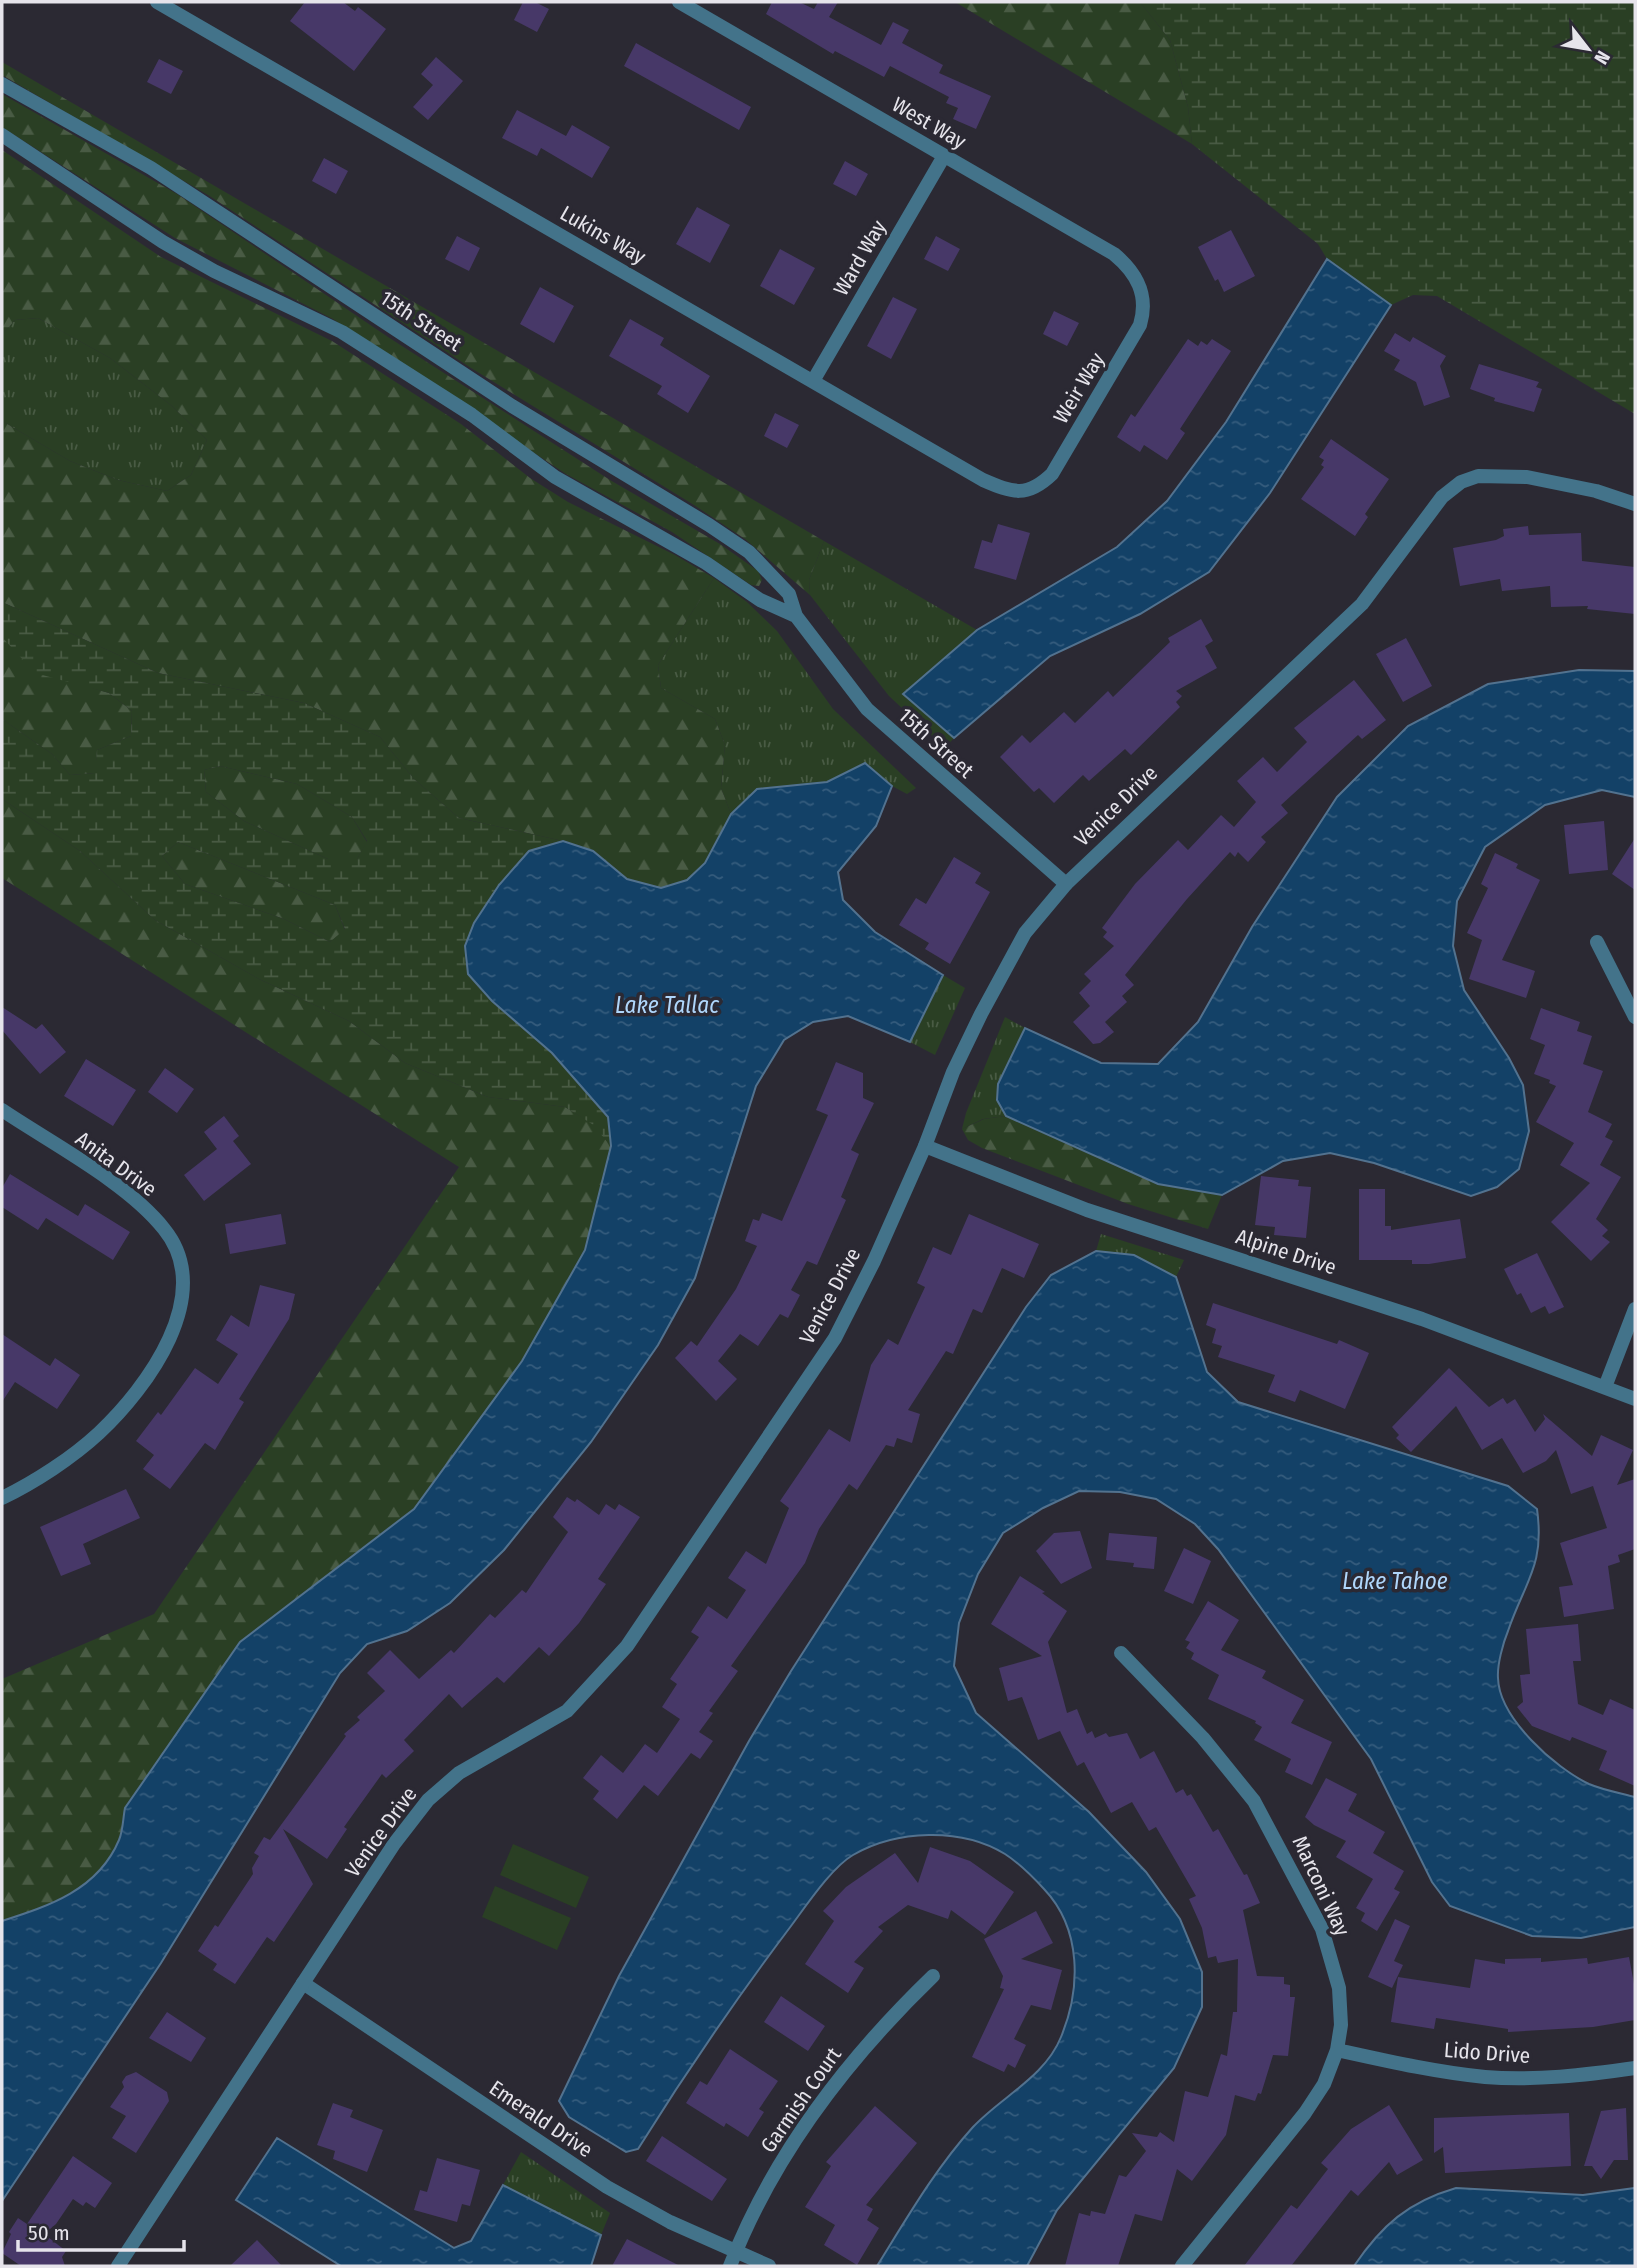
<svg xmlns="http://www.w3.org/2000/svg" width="1637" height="2268" font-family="'Fira Sans Condensed',sans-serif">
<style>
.grass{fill:url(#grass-tufts)}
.forest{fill:url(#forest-firs)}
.wetland{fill:url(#wetland-marsh);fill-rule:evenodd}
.pitch{fill:#2a3f24}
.water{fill:url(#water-ripples);stroke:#52728f;stroke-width:2}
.building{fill:#473868}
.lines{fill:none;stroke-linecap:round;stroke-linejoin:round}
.minor{stroke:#43738a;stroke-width:14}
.tertiary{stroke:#43738a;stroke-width:14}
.labels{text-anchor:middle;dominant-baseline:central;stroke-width:7;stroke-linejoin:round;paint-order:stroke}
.street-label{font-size:21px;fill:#e6e4eb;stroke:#2b2933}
.water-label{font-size:23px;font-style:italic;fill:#afd6fb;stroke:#2b2933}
</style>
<defs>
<pattern id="grass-tufts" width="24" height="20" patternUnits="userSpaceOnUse" patternTransform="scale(1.75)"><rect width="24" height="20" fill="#2a3f24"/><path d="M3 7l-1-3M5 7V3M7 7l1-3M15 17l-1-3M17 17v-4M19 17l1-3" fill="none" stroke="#495b44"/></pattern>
<pattern id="forest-firs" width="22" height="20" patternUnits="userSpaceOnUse" patternTransform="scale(1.75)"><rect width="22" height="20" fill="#2a3f24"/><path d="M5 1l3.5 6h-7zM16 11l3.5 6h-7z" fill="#495b44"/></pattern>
<pattern id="wetland-marsh" width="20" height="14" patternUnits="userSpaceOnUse" patternTransform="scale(1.75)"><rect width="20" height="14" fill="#2a3f24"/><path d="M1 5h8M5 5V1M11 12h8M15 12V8" fill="none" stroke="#495b44"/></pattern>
<pattern id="water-ripples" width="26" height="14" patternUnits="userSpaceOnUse" patternTransform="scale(1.75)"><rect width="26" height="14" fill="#134167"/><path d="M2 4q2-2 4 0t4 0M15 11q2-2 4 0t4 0" fill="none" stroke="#355c7d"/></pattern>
</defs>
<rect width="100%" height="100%" fill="#2b2933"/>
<!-- grass -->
<path class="grass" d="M38,318l72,40 62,48 35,34 -16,35 -24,16 -49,-11 -48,-19 -68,-40v-86l13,-15z
M824,541l153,89 -73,64 50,44 -9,10 -56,-52 -79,-101 -1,-15z
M714,578l33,24 30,29 56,78 83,79 -9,6 -15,-8 -27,-23 -38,19 -69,7 -27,25 -10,-26 4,-43 -10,-26 -54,-31 -3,-23z
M943,975l22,13 -30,67 -25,-13z
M1005,1017l20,11 -27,56 -1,16 9,16 -23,3 -21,10 4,-16z
M1101,1234l83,26 -8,17 -42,-22 -38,-4z
M521,2152l89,61 -9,22 -98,-50z"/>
<!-- forest -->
<path class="forest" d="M955,2h185l30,38 18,67 4,37z
M2,62l822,479 -15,39 1,15 -65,-56 -51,-34 -223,-137 -263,-173 -206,-120z
M2,94l175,100 211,143 222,143 110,64 38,27 4,9 -3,6 -8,-1 -79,-53 -106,-58 -233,-155 -158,-81 -173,-111z
M2,150l159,107 171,84 129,83 69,54 38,24 107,53 39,23 -56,87 3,23 54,31 10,26 -4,43 10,26 -26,49 -18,17 -26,8 -35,-9 -33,-28 -30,-10 -104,-23 -45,-39 -34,-42 -76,-34 -146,-30 -156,-71v-181l68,40 48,19 49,11 24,-16 16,-35 -35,-34 -62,-48 -72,-40 -23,2 -13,15z
M2,637l90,51 17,5 23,18 -1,25 -34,14 -1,23 -26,2 -18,-21 -50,-35z
M220,766l77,18 55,33 15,25 -10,17h-29l-84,-38 -38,-29 -2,-22z
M2,799l78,52 75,69 104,59 90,42 56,42 83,34 77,10 28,17 18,22 -26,104 -62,111 -109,148 -174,133 -114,166c-2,10 -3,23 -7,32 -21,50 -70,66 -117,81v-242l152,-65 305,-447 -457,-289z
M178,842l157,63 10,25 -15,12 -46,-23 -99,-35 -23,-28z
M1006,1116l152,68 64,11 -14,34 -80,-25 -146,-56 -14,-8 -6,-11 22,-10z"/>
<!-- wetland -->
<path class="wetland" d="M1140,2h495v412l-198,-118 -24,-1 -22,10 -64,-46 -9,-15 -126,-100 -4,-37 -18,-67z
M2,602l156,71 146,30 76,34 34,42 45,39 104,23 -34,10 -55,72 -9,23 3,28 24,27 60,52 34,37 22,27 3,29 -19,-22 -27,-17 -77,-10 -83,-34 -56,-42 -90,-42 -104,-59 -75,-69 -78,-52v-80l50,35 18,21 25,-2 2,-23 34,-14 1,-25 -23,-18 -74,-20 -33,-36zM220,766l77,18 55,33 15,24 -10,18h-29l-84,-38 -38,-29 -2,-22zM178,842l157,63 10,24 -15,13 -46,-23 -99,-35 -23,-28z"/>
<!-- pitch -->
<path class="pitch" d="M513,1844l76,33 -13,31 -76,-33z
M495,1886l76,32 -14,32 -75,-33z"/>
<!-- water -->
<path class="water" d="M1327,259l64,46 -121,188 -61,79 -69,42 -90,42 -96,82 -51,-44 74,-64 140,-83 50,-46 59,-79z
M1579,670l56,1v126l-33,-7 -57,15 -60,42 -28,54 -4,45 11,44 45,68 14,27 6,46 -10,38 -22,18 -26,9 -97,-33 -44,-10 -47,8 -61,34 -64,-11 -152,-68 -9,-16 1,-16 27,-56 76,35 57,1 40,-42 54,-95 85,-130 71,-71 80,-42z
M865,763l27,23 -16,40 -38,46 5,28 32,32 68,43 -33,67 -62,-26 -35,6 -29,18 -28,46 -61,192 -37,67 -67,97 -87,108 -54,53 -43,28 -40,13 -27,29 -179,290 -159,238v-280c47,-15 96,-31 117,-81 4,-9 4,-22 6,-32l115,-166 174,-133 108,-148 63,-111 26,-104 -3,-29 -56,-64 -60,-52 -24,-27 -3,-28 9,-23 25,-38 30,-34 34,-10 30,10 34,28 34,9 26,-8 18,-17 26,-49 26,-25 70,-7z
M1096,1251l38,4 42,22 31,95 31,30 270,84 29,23c8,57 -12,72 -29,122 -5,12 -11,34 -10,47 1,40 57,90 91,106 14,6 31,9 46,13v130l-54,11 -49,-2 -82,-30 -18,-24 -61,-123 -153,-210 -23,-25 -39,-25 -36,-7 -41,-1 -36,17 -40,25 -25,41 -19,49 -5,43 22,47 113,99 57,60 34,47 22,53v35l-28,61 -117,142 -30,56h-150c30,-48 58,-97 96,-139 28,-30 72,-50 88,-90 20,-48 21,-108 -17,-148 -11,-12 -25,-26 -39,-35 -44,-27 -109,-24 -152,1 -21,12 -47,51 -62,71 -55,73 -105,146 -153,223l-12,3 -57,-35 -10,-16 60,-125 130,-235 42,-70 235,-364 25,-32z
M277,2138l177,110 17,-7 32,-56 98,50 -10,31h-250l-105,-66z
M1456,2188l127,7 52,-7v78h-281c28,-41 54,-64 102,-78z"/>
<!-- building -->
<path class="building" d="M305,2h38l12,9 3,-4 28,22 -32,42 -64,-50z
M523,2h12l14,7 -12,23 -23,-12z
M772,2h27l15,7 4,-7h20l-9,15 52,28 12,-23 16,8 -7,13 41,22 -4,8 52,23 -15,33 -23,-10 5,-11 -12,-5 3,-6 -59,-31 -6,11 -49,-26 -2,3 -67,-40z
M636,43l115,64 -12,23 -115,-64z
M436,57l27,24 -35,39 -15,-13 20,-22 -12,-11z
M159,59l24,12 -12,23 -24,-12z
M517,110l49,26 6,-11 38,22 -18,31 -51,-30 -4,8 -35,-18z
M324,158l24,13 -12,23 -24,-13z
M845,161l23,13 -12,22 -23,-12z
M697,207l33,18 -20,38 -34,-19z
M1231,230l24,46 -31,16 -6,-13 -3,2 -17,-34z
M457,236l23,12 -11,23 -24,-12z
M936,236l24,13 -12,22 -24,-12z
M780,249l35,19 -21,37 -34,-19z
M540,287l34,19 -20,37 -34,-19z
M893,297l24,12 -26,50 -24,-13z
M1054,311l25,12 -12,23 -24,-12z
M630,319l34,19 -4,7 50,31 -22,37 -31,-19 5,-8 -53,-30z
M1395,333l15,9 3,-5 33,19 -6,10 10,31 -26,9 -8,-24 -22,-12 6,-10 -16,-9z
M1188,339l10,7 3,-5 6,4 5,-6 19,12 -51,78 5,4 -18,27 -23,-15 -4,7 -23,-15 14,-23 4,3z
M1479,364l60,18 -3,5 6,2 -8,23 -40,-11 1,-3 -25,-9z
M775,413l24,12 -12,23 -23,-12z
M1331,439l58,40 -24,35 3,3 -13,19 -54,-37 23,-32 -3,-2 3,-5 -5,-3z
M998,524l32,9 -14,47 -42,-12 8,-28 10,3z
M1528,526l1,9 52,-2 1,28 53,6v47l-48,-5 1,-3 -37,1 -1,-21 -48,5 -2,-12 -40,7 -7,-38 43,-8 8,-4 -1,-7z
M1201,619l12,22 -8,5 12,22 -41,23 6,5 -6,6 4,5 -49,48 -6,-6 -36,32 -6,-6 -29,28 -15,-15 -5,4 -34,-35 22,-22 8,8 34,-31 11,11 33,-32 5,6 57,-55 -2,-4z
M1406,638l26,48 -29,16 -27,-48z
M1354,680l32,40 -24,19 -4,-4 -77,70 7,8 -27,24 5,5 -18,20 -10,-10 -3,5 -5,-5 -43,47 -62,76 9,10 -12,11 5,6 -22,20 9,10 -14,11 -7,1 -20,-22 17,-16 -11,-13 12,-12 -7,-7 30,-28 -11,-9 4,-5 -5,-4 33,-44 43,-44 10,10 33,-35 13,12 22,-25 -19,-21 26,-24 14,15 30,-30 -13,-14z
M1604,821l4,49 -39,4 -5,-49z
M1635,838v52l-23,-16z
M1495,853l23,11 -2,4 24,12 -38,80 33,11 -9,27 -57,-19 13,-39 -15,-7 21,-45 -7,-4z
M954,857l27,16 -6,10 15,9 -40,72 -25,-15 4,-6 -30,-18 17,-27 10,6z
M2,1007l34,22 6,-5 24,28 -26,22 -38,-44z
M1541,1008l39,14 -3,9 15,5 -9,28 20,7 -15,41 24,12 -7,13 8,4 -13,24 21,12 -25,42 12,11 -6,6 8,6 -19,19 -40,-39 39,-39 -30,-18 14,-22 -38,-21 20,-36 -7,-3 1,-3 -16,-6 11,-29 -15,-6z
M86,1059l50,31 -23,36 -49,-30z
M836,1062l27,11v25l11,5 -23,47 8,4 -18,43 5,3 -29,65 -10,-4 -16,29 9,5 -12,23 -8,-4 -22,32 -18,-12 -22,27 19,18 -21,22 -41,-43 16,-17 6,5 39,-57 21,-43 -12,-5 8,-22 6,2 3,-8 20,8 46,-106 -12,-5z
M165,1068l29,21 -17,24 -29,-21z
M224,1116l15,20 -6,5 18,23 -47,37 -20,-26 33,-26 -13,-17z
M10,1174l68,42 7,-12 45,28 -17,28 -67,-42 -8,12 -36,-23v-19z
M1261,1176l38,4 -1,6 13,1 -5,51 -32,-3 1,-8 -20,-2z
M1359,1189h26v37h6v4l69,-11 6,39 -37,6h-17v-4h-53z
M281,1214l5,30 -56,10 -5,-30z
M969,1214l70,30 -15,34 -22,-10 -20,45 -9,-4 -20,45 -7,-3 -38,59 12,4 -8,29 -15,-5 -3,9 -8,-2 -29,45 -8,-6 -30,45 -14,34 -74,103 7,5 -29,40 4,2 -14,19 14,9 -13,18 -9,-6 -33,43 -14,-11 -27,34 -24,-20 6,-8 -16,-13 18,-23 22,18 22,-29 12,9 23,-34 -18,-12 15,-23 -7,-5 29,-42 -8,-5 17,-26 19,13 19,-29 -18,-12 18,-27 20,13 23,-56 -9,-7 49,-72 21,13 21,-77 17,-26 10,6 27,-58 -8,-4 16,-36 18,8z
M1537,1253l27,54 -15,7 -4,-8 -14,7 -10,-20 -4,2 -13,-26z
M260,1285l35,9 -6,25 -50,80 5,3 -29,48 -10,-7 -35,46 -27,-20 11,-14 -18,-14 22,-29 3,3 34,-47 23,16 20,-30 -22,-14 15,-25 18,12z
M1213,1303l124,41 2,-4 30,13 -24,56 -45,-19 -5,12 -27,-10 7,-17 -57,-18 4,-11 -10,-3 4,-14 -10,-4z
M2,1334l48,32 5,-8 25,17 -23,34 -42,-27 -13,20z
M1449,1368l40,39 14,-9 4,6 8,-5 20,33 10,-13 -2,-5 49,42 9,-21 32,15 -16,35 18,-6v70l-17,6 2,7 -12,4 6,43 -50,8 -5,-30 14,-2 -13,-42 47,-15 -14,-42 -22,8 -15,-44 -10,11 -23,12 -21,-35 -20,12 -26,-44 -45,46 -15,-14 3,-3 -7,-8z
M126,1489l14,29 -57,26 8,20 -30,12 -21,-49z
M567,1497l8,5 2,-3 22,16 7,-11 9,6 4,-6 21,13 -42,62 8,5 -27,39 -30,33 -10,-9 -35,36 -7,-6 -35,31 -13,-14 -45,46 10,11 -28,27 -4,-4 -38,53 3,2 -20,30 -44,-30 30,55 -39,58 -7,-5 -32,47 -22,-14 4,-6 -19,-13 17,-26 3,2 35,-53 -1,-6 7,-12 -5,-3 10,-16 6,3 76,-104 -2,-2 16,-14 -3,-3 28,-26 -18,-18 23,-23 29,29 32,-29 3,3 36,-39 5,4 27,-28 4,3 42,-61 -15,-15z
M1080,1531l12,37 -31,16 -25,-33 18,-18z
M1109,1533l48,4 -3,32 -21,-2 1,-4 -28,-3z
M1184,1548l27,13 -18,43 -29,-13z
M1020,1576l25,16 -3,1 25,18 -19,31 19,71 10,-4 10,25 5,-3 3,7 11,-5 3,4 18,-4 13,26 14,-8 22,42 7,-4 4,7 4,-2 22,38 5,-3 26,46 3,-1 13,29 -17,7 14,66 27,1v7l6,1v12h5l-7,59 -15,-1 -12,39 -3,-1 -3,8 -20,-6 -9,40 -34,46 -15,-12 -15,52 -27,-7 -17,52h-53l14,-53 11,3 1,-5 14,3 14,-39 7,2 20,-26 -14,-18 25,4 3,-5 14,10 11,-51 23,6 13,-43 6,2 6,-44h4l1,-53 -20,4 -2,-7 -8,2 -6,-30 -13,-29 7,-3 -40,-69 -7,4 -17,-29 -21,11 -27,-51 -7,4 -17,-35 -22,9 -16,-43 -14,4 -9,-33 43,-12 -51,-32z
M1208,1601l31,19 -18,30 45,21 -4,7 42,22 -13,23 41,19 -20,43 -27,-13 6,-13 -37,-19 8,-13 -7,-4 1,-2 -48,-22 11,-24 -28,-16 3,-6 -8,-5 4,-6 -5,-2z
M1578,1624l3,37h-8l5,43 25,11 7,-16 25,11v76l-36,-16 8,-19 -35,-14 -2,4 -38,-15 -15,-19 6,-5 -3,-27 10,-1 -4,-45z
M1326,1778l31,16 -9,17 37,21 -12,21 31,18 -10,18 6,3 -23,39 -16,-10 4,-8 -9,-5 17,-29 -37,-22 10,-16 -32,-16 -9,-8z
M930,1847l40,14 44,31 -29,43 -34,-25 -3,9 -40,-14 -30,22 5,4 -29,31 10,6 -16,25 -43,-29 29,-43 -11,-10 23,-24 49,-34 23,30z
M1036,1911l17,32 -32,16 41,11 -11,40 -20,-5 -17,34 12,6 -11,23 -7,-4 -4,8 -32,-15 32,-68 -4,-1 3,-12 -19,-37z
M1395,1919l15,7 -16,35 9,4 -11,23 -24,-11z
M1629,1957l6,32v31l-42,7 -85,5v-3l-72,-11 -2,11 -43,-7 7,-45 72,11 5,-29 30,5v-5l36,-1v4l46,-4 1,6z
M781,1996l44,30 -17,25 -44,-29z
M167,2012l39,26 -15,24 -42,-24z
M730,2049l48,32 -19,28 5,3 -16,25 -22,-14 -2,4 -38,-24 14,-22 7,4z
M136,2072l31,20 2,9 -33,52 -24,-15 14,-22 -16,-9 14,-20 -2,-5 4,-6z
M333,2103l20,7 -3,7 33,13 -16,42 -34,-13 2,-8 -18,-6z
M1389,2105l34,55 -26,15 -8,-13 -31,34 -7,-6 -60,76h-47l47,-61 6,4 31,-40 -7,-6 30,-34z
M875,2106l42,37 -51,62 7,4 -6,11 12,8 -22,37 -33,-20 11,-20 -30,-18 26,-41 -5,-4z
M1626,2108l2,52h-14l-13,19 -9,-13h-8l17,-55z
M1569,2113l2,53 -126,7 -2,-26 -9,6v-35z
M662,2136l65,43 -15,22 -66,-40z
M73,2156l39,27 -17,25 -9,-6 -3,4 -10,-7 -17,25 -12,10 22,17 -4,6 3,9h-44l-19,-13 9,-19 -2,-2 9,-14 9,6z
M437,2158l43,12 -10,36 -8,-2 -5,18 -43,-12 6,-20 7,2z
M627,2239l53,27h-68z
M257,2240l25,26h-52z"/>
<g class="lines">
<!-- minor -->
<path class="minor" d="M157,2l826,478c30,13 44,18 69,-6l88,-149c9,-30 -3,-52 -26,-71l-435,-252
M813,381l131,-225
M1066,884l296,-280 80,-107 19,-15 17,-6 49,1 69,14 39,13
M1597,942l38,75
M2,1110c49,33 126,73 162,119 53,65 -17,159 -65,204 -27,25 -64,49 -97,65
M925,1146l162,64 335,109 213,80
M1605,1387l30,-78
M1121,1653l82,85 51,63 68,128 17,59 2,37 -4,25 -13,34 -19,29 -123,153
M303,1983l304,204 63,35 99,44
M1337,2050c50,11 98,22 148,27 50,4 101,-2 150,-9
M730,2266c43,-111 118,-208 203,-290"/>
<!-- tertiary -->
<path class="tertiary" d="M2,84l149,84 361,238 197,119 40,27 40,42 7,22 71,93 199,175 -41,49 -44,81 -28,58 -28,74 -51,115 -39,77 -208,308 -60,65 -108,62 -31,27 -34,44 -276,422
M2,135l161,107 51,29 128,61 130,83 83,62 151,86 54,37 36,16"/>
</g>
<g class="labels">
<!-- street labels -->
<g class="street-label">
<text transform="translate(929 123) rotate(30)">West Way</text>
<text transform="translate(603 235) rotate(30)">Lukins Way</text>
<text transform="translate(860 258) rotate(-60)">Ward Way</text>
<text transform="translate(421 321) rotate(33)">15th Street</text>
<text transform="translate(1079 388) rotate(-59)">Weir Way</text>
<text transform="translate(936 743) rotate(42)">15th Street</text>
<text transform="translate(1116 806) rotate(-44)">Venice Drive</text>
<text transform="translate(116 1164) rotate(36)">Anita Drive</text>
<text transform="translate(1286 1252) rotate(18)">Alpine Drive</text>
<text transform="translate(830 1296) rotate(-62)">Venice Drive</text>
<text transform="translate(381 1832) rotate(-54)">Venice Drive</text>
<text transform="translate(1321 1886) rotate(65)">Marconi Way</text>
<text transform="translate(1487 2053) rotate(4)">Lido Drive</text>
<text transform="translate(801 2100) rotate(-55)">Garmish Court</text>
<text transform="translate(541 2119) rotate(34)">Emerald Drive</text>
</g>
<!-- water labels -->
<g class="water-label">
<text x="667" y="1005">Lake Tallac</text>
<text x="1395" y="1581">Lake Tahoe</text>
</g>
</g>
<!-- border -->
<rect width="1637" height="2268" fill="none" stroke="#e6e4eb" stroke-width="7"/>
<!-- north arrow -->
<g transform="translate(1588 49) rotate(121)" stroke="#2b2933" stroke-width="5" paint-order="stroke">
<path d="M0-5L12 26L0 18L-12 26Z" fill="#e6e4eb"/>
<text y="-10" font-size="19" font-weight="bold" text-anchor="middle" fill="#e6e4eb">N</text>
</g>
<!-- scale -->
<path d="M18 2240v10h166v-10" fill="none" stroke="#e6e4eb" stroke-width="3.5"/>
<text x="28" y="2240" font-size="21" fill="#e6e4eb" stroke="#2b2933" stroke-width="5" paint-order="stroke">50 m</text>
</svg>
